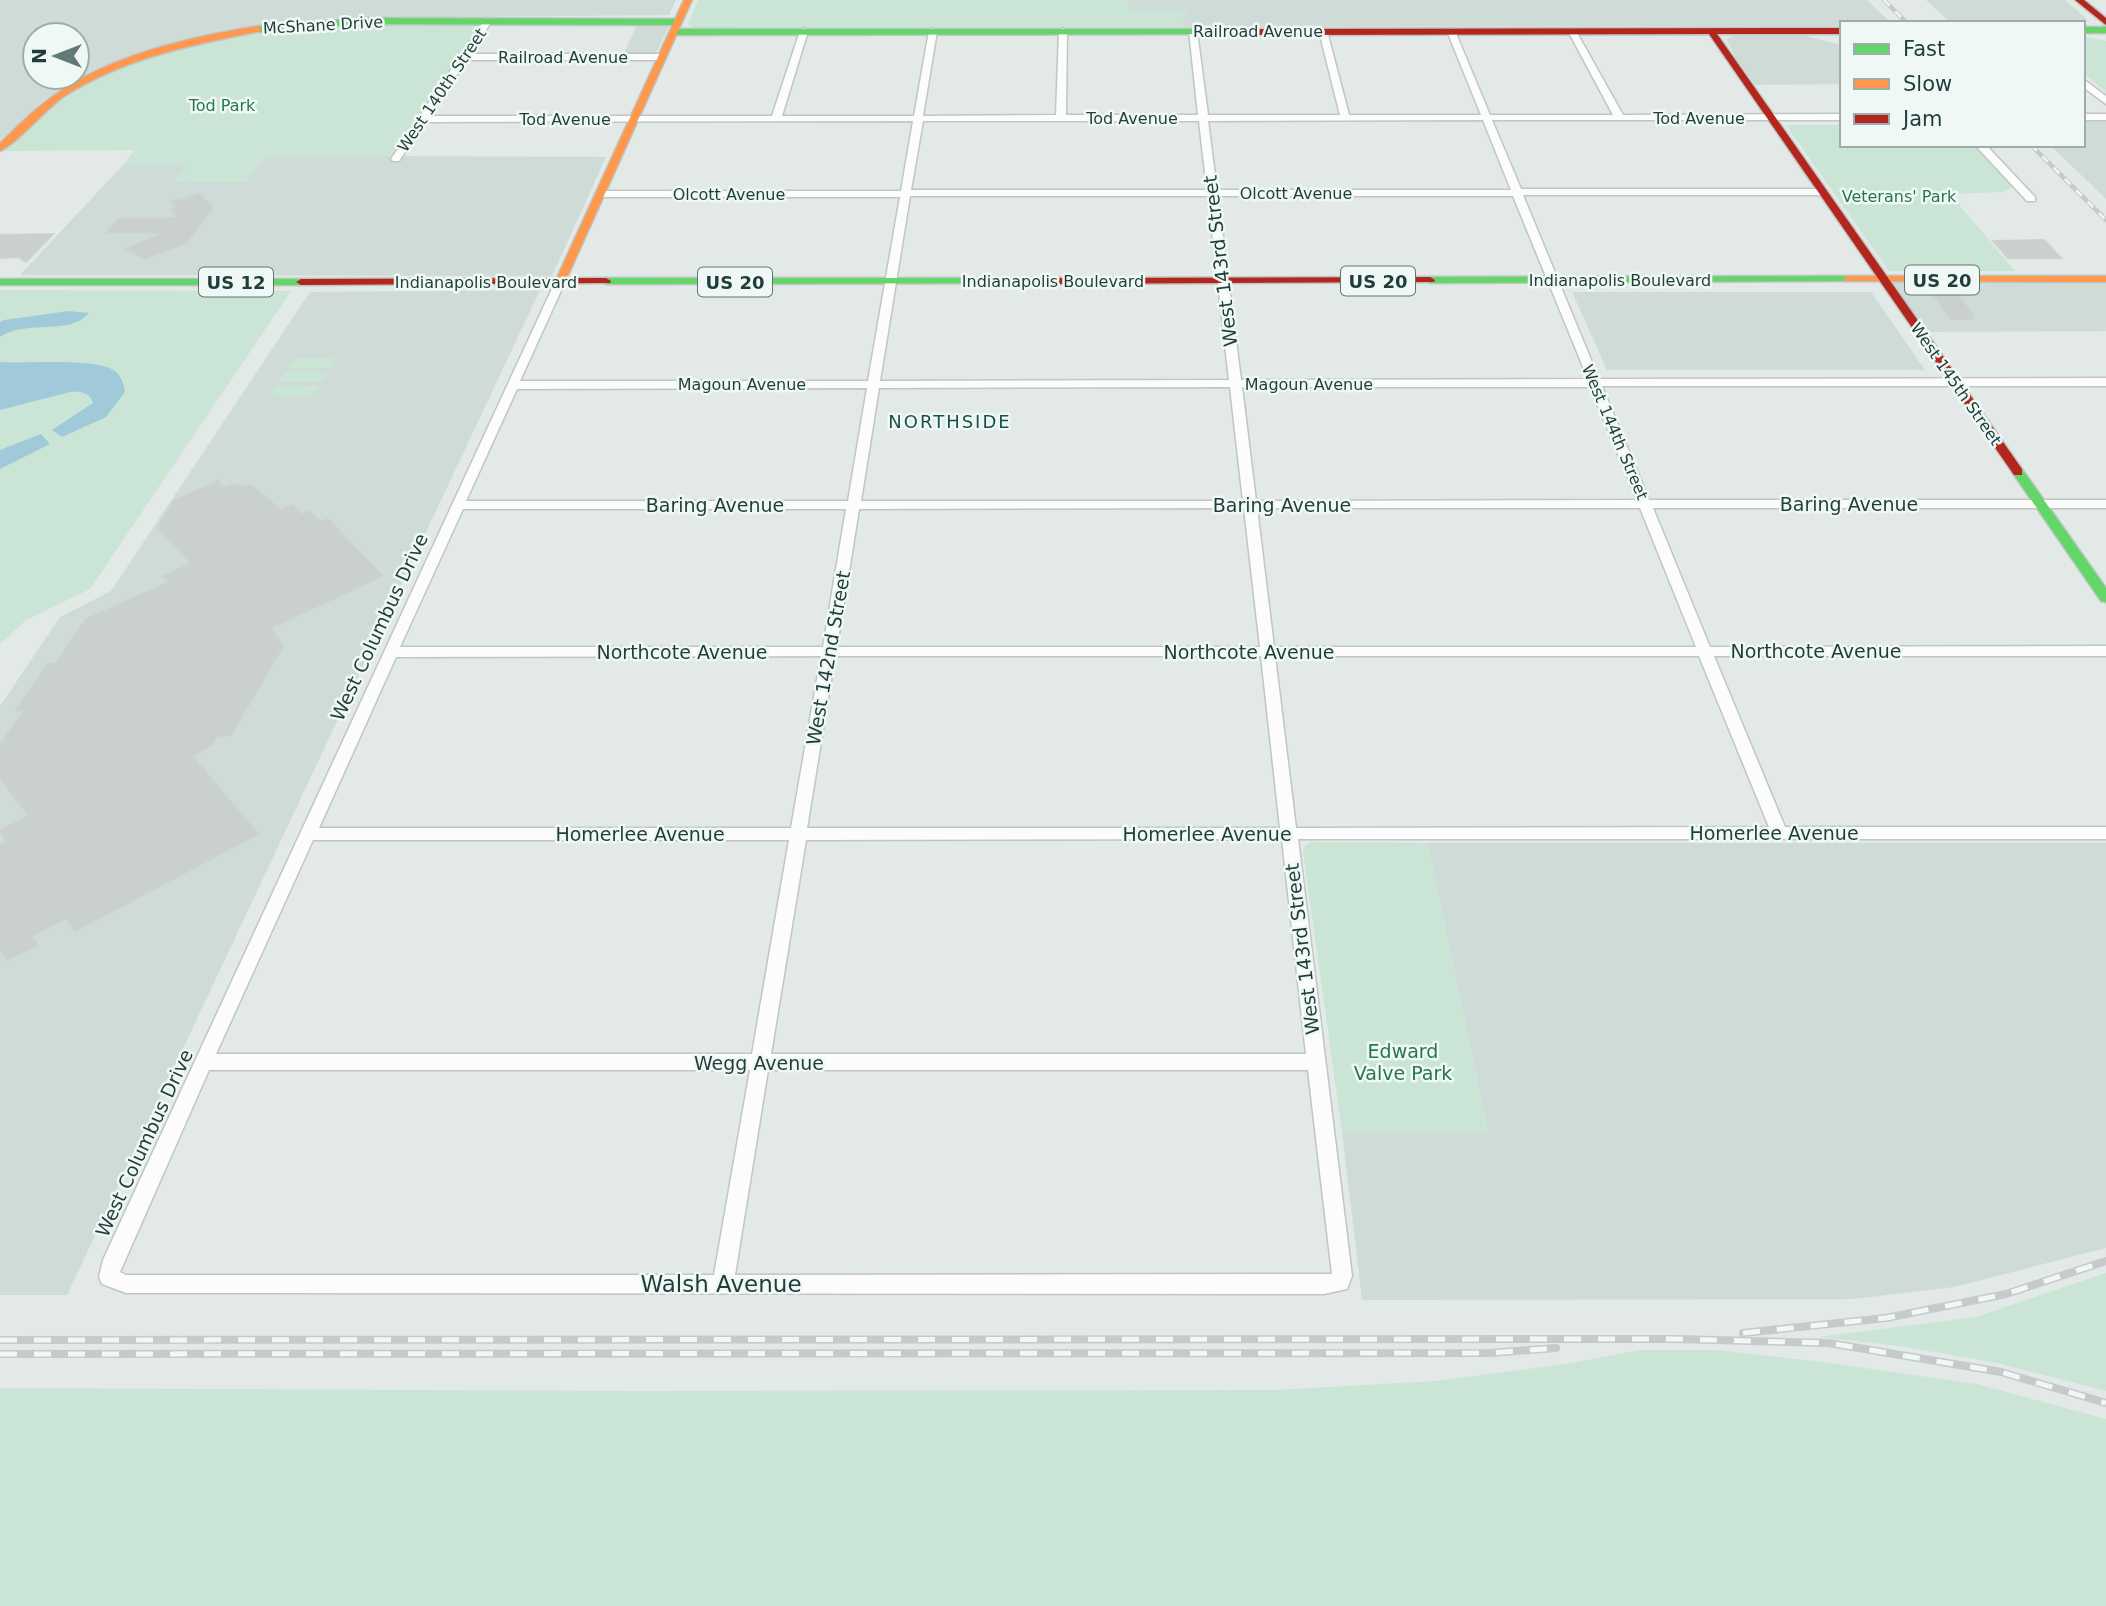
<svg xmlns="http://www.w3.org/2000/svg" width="2106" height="1606" font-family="'DejaVu Sans',sans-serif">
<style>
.built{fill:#cfdbd7;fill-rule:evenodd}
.green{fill:#cae4d5}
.water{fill:#a0cada}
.building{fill:#c9d0ce;stroke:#cbd2d0;stroke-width:2}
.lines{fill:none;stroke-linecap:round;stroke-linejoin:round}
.street-casing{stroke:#bfc6c4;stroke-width:3}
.fast-casing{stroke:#bec6c4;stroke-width:3}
.slow-casing{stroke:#bec6c4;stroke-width:3}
.jam-casing{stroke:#bec6c4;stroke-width:3}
.street{fill:#fbfcfb;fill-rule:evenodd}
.fast{fill:#63d668;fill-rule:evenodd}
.slow{fill:#ff974d;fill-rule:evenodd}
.jam{fill:#b3261e;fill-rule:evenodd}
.rail-far1-casing{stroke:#c6caca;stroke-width:4.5}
.rail-casing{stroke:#c6caca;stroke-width:8}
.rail-far1{stroke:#f0f8f5;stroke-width:2.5;stroke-dasharray:8;stroke-linecap:butt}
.rail{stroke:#f0f8f5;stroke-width:5;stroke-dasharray:17;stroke-linecap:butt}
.labels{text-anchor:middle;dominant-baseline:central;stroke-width:5;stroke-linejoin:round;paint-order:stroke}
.far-street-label{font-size:16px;fill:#1f3d3a;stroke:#f0f8f5}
.far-park-label{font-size:16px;fill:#277652;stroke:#f0f8f5}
.shield{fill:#f0f8f5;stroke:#5e7572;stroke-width:2}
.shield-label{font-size:18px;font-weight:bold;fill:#1f3d3a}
.far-neighbourhood-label{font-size:18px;letter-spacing:2px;fill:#1a504b;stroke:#f0f8f5}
.street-label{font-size:19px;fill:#1f3d3a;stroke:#f0f8f5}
.park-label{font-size:19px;fill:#277652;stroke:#f0f8f5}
.near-street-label{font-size:23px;fill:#1f3d3a;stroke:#f0f8f5}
</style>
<rect width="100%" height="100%" fill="#e2e9e7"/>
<!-- built -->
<path class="built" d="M0,0h676l-7,15 -340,3 -102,13 -78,19 -69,28 -36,22 -44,40zM35,35h42v42h-42z
M1127,0h740l24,23h-49v3l-662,1 7,-15 -58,-1z
M1926,0h139l21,18 1,4 -136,1z
M637,26h32l-14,29h-32z
M1733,36h73l36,9v39l-87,1 -19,-27 -10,-19z
M2083,118h23v81l-56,-54h33z
M266,156h125l215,1 -54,119 -532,-1 103,-110 66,-1 -13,17 70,1z
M1887,281h219v50l-184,1z
M540,290l-473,1005h-67v-589l60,-89 51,-26 199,-299z
M1572,292h299l54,78h-318z
M1428,843h678v405l-152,39 -100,12 -492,1 -20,-168h146z"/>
<!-- green -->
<path class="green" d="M698,0h429l2,11h59l-8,16 -486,1 -6,-4z
M481,23l-90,133h-125l-20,26 -71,-1 13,-16h-65l12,-15 -132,1c24,-23 48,-47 77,-64 120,-70 267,-63 401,-64z
M2083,36l23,5v51l-23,-20z
M1786,125h56v20h132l38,42 -10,5 -52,2 65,77h-126z
M0,290l291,1 -201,298 -64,31 -26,24z
M295,358h41l-6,10h-42z
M286,371l42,1 -6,10h-43z
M277,385l43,1 -7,10h-43z
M1311,842l117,1 60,290 -146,-1 -39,-281 2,-5z
M2106,1273v118l-109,-28 -97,-17 -81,-9 157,-20z
M1640,1350h76l107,12 153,22 130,35v187h-2106v-218l639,3 636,-1 160,-9 131,-17z"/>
<!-- water -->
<path class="water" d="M69,311l20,2c-19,23 -62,6 -89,24v-15l4,-2z
M0,362c26,2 99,-5 116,10 6,5 8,13 9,20l-19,25 -44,20 -10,-7 41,-27c-3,-11 -13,-12 -23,-11l-70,18z
M41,434l9,10 -50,25v-19z"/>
<!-- building -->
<path class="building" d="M200,194l13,14 -27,35 -42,16 -18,-10 39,-16 -58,-1 11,-13 61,-1 -7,-8 5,-2 -5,-6z
M53,234l-27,28 -8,-5 -18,1v-23z
M2044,240l17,18h-53l-15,-17z
M1932,293h24l18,23h-4l3,3h-22z
M218,481l6,7 6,-3 22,1 29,24 11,-5 9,10 8,-4 12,11 7,-3 54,57 -111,52 12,18 -52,89 -14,1 -4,8 -21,12 66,78 -183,97 -9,-13 -35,18 7,9 -31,15 -7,-11v-104l7,-3 -7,-12 29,-14 -29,-38v-33l24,-35h-8l32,-46h7l31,-45 84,-37 -6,-6 27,-13 -33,-35 15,-27z"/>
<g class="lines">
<defs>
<path id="street" d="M488,18l4,3 -22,33h192l4,3 -4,3h-195l-38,56h343l28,-85 4,-3 4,3 -26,85h132l15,-85 4,-3 4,3 -14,85 133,-1 3,-84 4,-3 4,3 -1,84h132l-9,-84 4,-3 4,3 11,84h132l-21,-84 4,-3 4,3 22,84h132l-34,-84 4,-3 4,3 35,84h123l-45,-84 4,-3 4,3 47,84 219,-1v6h-350l29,69h302l5,3 -5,3h-300l76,184 507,-1v8h-504l47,114h457v8h-453l57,139 396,-1v10h-392l71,171h321v12h-808l54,437 -5,13 -23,5 -1198,-1 -24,-9 -3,-7 4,-17 453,-980 9,2 -45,99h348l32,-184h-300l-5,-3 5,-3h301l12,-70 -488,1 -26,39h-6l-2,-2 94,-140zM1483,120l28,70h-294l-9,-69zM923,121h276l8,69h-296zM910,196h298l21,184 -349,1zM1218,196h295l75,183 -347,1zM1230,387l13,114h-382l18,-113zM1242,387h348l47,113 -381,1zM867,388l-19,113h-382l51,-112zM1244,508l16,139h-423l22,-138zM1257,508h383l56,139h-422zM463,509h383l-23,138h-423zM821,656l-30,172h-472l77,-171zM835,656h426l19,172h-473zM1275,656h424l70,171 -473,1zM1282,839l24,215h-535l35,-214zM313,840h476l-37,214h-536zM209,1070h541l-36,205h-588l-6,-3zM768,1070h540l24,204 -597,1z
M2083,79l23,17v8l-23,-17z
M2083,114h23v6h-23z
M1975,145h11l49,52v4h-8z"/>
<path id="fast" d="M364,18l314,1 4,3 -4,3 -314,-1 -106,8 -4,-3 4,-3z
M2083,27h23v6h-23z
M1224,29l4,3 -1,2 -553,1 -4,-3 4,-3z
M1848,276l4,1v4l-422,2 -5,-3 5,-3z
M1051,278l4,1v4l-449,1 -5,-3 5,-3z
M0,279h301l5,3 -5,3h-301z
M2018,468l4,1 84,119v14l-5,-1 -89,-129z"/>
<path id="slow" d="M684,0h8l-127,282 -9,2 -1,-2z
M258,26l3,1v4c-69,14 -134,26 -195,64 -21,14 -47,47 -66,56v-8c17,-16 33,-33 52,-46 60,-43 135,-59 206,-71z
M1848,276h258v6l-262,-1v-4z"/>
<path id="jam" d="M2075,0h9l22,18v7z
M1842,28v6h-125l305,435v6h-8l-305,-441 -485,1 -4,-3 4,-3z
M1430,277l5,3 -1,2 -383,2 -5,-3 5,-3z
M606,278l5,3 -1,2 -309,2 -5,-3 5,-3z"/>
</defs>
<!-- street casing -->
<use href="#street" class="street-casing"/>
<!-- fast casing -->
<use href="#fast" class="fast-casing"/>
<!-- slow casing -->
<use href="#slow" class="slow-casing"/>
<!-- jam casing -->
<use href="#jam" class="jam-casing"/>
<!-- street -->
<use href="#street" class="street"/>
<!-- fast -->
<use href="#fast" class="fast"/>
<!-- slow -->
<use href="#slow" class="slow"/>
<!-- jam -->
<use href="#jam" class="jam"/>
<defs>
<path id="rail-far1" d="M1884,0l23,23
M2031,145l75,75"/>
<path id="rail" d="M1743,1333l143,-15 120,-24 100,-33
M0,1340l1676,-1 153,4 172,29 105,31
M0,1354l1490,-1 66,-5"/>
</defs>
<!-- rail-far1 casing -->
<use href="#rail-far1" class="rail-far1-casing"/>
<!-- rail casing -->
<use href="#rail" class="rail-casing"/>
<!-- rail-far1 -->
<use href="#rail-far1" class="rail-far1"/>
<!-- rail -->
<use href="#rail" class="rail"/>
</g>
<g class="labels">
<!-- far-street labels -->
<g class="far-street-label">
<text transform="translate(323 25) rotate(-3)">McShane Drive</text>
<text x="1258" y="31">Railroad Avenue</text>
<text x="563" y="57">Railroad Avenue</text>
<text transform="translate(442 90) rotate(-56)">West 140th Street</text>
<text x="1132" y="118">Tod Avenue</text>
<text x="1699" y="118">Tod Avenue</text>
<text x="565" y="119">Tod Avenue</text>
<text x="1296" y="193">Olcott Avenue</text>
<text x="729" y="194">Olcott Avenue</text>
<text x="1620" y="280">Indianapolis Boulevard</text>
<text x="1053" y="281">Indianapolis Boulevard</text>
<text x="486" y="282">Indianapolis Boulevard</text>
<text x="742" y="384">Magoun Avenue</text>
<text x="1309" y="384">Magoun Avenue</text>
<text transform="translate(1956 384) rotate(55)">West 145th Street</text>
<text transform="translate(1615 432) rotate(67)">West 144th Street</text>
</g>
<!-- far-park labels -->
<g class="far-park-label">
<text x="222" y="105">Tod Park</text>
<text x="1899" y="196">Veterans' Park</text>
</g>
<!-- shield labels -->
<g class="shield">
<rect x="1905" y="265.5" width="74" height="29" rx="5"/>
<rect x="1341" y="266.5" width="74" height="29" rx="5"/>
<rect x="199" y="267.5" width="74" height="29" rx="5"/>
<rect x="698" y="267.5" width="74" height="29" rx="5"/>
</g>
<g class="shield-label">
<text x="1942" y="280">US 20</text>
<text x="1378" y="281">US 20</text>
<text x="236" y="282">US 12</text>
<text x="735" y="282">US 20</text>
</g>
<!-- far-neighbourhood labels -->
<g class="far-neighbourhood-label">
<text x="950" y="421">NORTHSIDE</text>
</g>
<!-- street labels -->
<g class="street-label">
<text transform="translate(1220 261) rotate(-97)">West 143rd Street</text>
<text x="1849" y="504">Baring Avenue</text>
<text x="715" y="505">Baring Avenue</text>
<text x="1282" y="505">Baring Avenue</text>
<text transform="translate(379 627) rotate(-65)">West Columbus Drive</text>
<text x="1816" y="651">Northcote Avenue</text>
<text x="682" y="652">Northcote Avenue</text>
<text x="1249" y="652">Northcote Avenue</text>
<text transform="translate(828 658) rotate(-80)">West 142nd Street</text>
<text x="1774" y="833">Homerlee Avenue</text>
<text x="640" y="834">Homerlee Avenue</text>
<text x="1207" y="834">Homerlee Avenue</text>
<text transform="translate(1302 949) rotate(-97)">West 143rd Street</text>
<text x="759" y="1063">Wegg Avenue</text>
<text transform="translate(144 1143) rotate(-65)">West Columbus Drive</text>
</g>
<!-- park labels -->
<g class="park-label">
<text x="1403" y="1051">Edward<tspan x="1403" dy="22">Valve Park</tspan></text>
</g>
<!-- near-street labels -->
<g class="near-street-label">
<text x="721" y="1284">Walsh Avenue</text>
</g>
</g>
<!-- legend -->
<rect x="1840" y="21" width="245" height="126" fill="#f0f8f5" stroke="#9cadaa" stroke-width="2"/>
<rect x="1854" y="44" width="35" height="10" fill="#63d668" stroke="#9cadaa" stroke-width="2"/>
<text x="1903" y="56" font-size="21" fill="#1f3d3a">Fast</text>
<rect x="1854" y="79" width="35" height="10" fill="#ff974d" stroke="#9cadaa" stroke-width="2"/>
<text x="1903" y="91" font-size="21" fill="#1f3d3a">Slow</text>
<rect x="1854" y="114" width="35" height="10" fill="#b3261e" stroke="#9cadaa" stroke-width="2"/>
<text x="1903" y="126" font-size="21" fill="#1f3d3a">Jam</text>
<!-- north arrow -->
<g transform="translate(56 56) rotate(270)"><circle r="33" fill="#f0f8f5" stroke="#9cadaa" stroke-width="2"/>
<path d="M0-5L12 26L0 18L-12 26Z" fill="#637977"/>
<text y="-10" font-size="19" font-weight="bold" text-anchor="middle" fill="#1f3d3a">N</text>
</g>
</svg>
